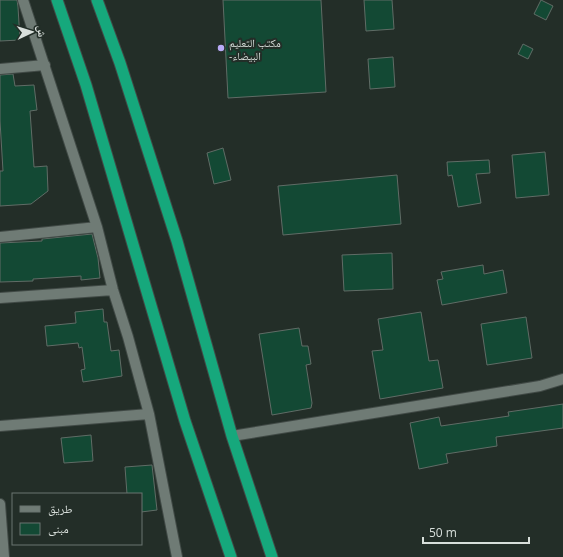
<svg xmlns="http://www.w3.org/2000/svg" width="563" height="557" font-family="'Open Sans','Noto Naskh Arabic',sans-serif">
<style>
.building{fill:#134934;stroke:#606c66}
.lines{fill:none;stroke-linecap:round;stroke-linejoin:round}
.minor-casing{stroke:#414a46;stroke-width:12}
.trunk-casing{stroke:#414a46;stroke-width:13}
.minor{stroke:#6f7b75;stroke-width:10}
.trunk{stroke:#16a87c;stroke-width:11}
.poi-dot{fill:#b9abf7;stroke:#232e28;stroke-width:1.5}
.labels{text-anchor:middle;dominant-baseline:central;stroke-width:4;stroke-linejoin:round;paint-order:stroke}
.poi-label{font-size:11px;fill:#d8dfdb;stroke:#232e28;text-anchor:start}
</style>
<rect width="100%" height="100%" fill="#232e28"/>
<!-- building -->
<path class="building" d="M0,0h17l1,7 2,33 -20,1z
M223,0h98l5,92 -98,6z
M364,0h28l2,29 -28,2z
M541,0l12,6 -7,14 -12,-6z
M523,44l10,5 -5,10 -10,-5z
M393,57l2,30 -25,2 -2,-30z
M13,74l2,12 19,-1 3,25 -7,1 4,56 13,-1 1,25 -17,13 -31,2v-35h3l-3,-50v-46z
M223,148l8,32 -17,4 -7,-31z
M545,152l4,43 -33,3 -4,-43z
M489,160l1,13 -14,1 5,29 -23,4 -6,-32 -4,1 -1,-14z
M397,175l4,49 -118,11 -5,-49z
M92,234l6,24 2,20 -19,2v-4l-48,3v2l-33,1v-39l42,-2v-2z
M392,253l1,36 -49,2 -2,-36z
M483,265l1,9 19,-4 4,23 -65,12 -5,-25 6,-1 -2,-7z
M103,309l1,13h3l4,29 8,-1 3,26 -39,6 -2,-12 4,-1 -3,-22 -3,1 -1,-5 -31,3 -2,-20 31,-3 -1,-11z
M421,312l8,49 9,-1 5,28 -63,11 -8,-48 11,-1 -5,-31z
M526,317l6,41 -45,7 -6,-41z
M299,328l3,18h6l3,18 -5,1 6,38 -1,5 -39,7 -13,-81z
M563,404v24l-67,9 1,9 -51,8 2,9 -29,6 -9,-46 29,-6 2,9 68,-10 -1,-4z
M91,435l2,26 -29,2 -3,-25z
M152,465l5,45 -16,2v-18h-14l-2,-27z"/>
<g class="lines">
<defs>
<path id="minor" d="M23,0l74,227 16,63 15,47 21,77 28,143
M0,69l45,-4
M0,237l97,-10
M0,298l113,-8
M0,426l149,-12
M232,436l308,-50 23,-7
M0,504l4,53"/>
<path id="trunk" d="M57,0l29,85 99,336 46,136
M97,0l23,63 57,178 55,195 40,121"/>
</defs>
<!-- minor casing -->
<use href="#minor" class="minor-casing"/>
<!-- trunk casing -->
<use href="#trunk" class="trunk-casing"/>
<!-- minor -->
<use href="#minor" class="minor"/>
<!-- trunk -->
<use href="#trunk" class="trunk"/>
</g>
<!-- markers -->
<circle class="poi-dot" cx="221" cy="48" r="4"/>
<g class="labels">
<!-- poi labels -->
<g class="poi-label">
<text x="229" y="42">مكتب التعليم<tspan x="229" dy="13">-البيضاء</tspan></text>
</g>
</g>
<!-- legend -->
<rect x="12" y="493" width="130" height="52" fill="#232e28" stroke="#6b7570"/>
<rect x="20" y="506" width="20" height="6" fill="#6f7b75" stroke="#6b7570"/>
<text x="48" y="513" font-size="12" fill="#d8dfdb">طريق</text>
<rect x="20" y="523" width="20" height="12" fill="#134934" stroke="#6b7570"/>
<text x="48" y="533" font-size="12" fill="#d8dfdb">مبنى</text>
<!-- north arrow -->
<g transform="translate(32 32) rotate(86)" stroke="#232e28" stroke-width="3" paint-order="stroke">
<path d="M0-3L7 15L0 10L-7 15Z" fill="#d8dfdb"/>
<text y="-6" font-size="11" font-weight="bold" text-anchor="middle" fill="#d8dfdb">ش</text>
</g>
<!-- scale -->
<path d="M423 537v6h106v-6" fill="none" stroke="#d8dfdb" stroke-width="2"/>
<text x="429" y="537" font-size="12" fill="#d8dfdb" stroke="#232e28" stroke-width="3" paint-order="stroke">50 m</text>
</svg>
